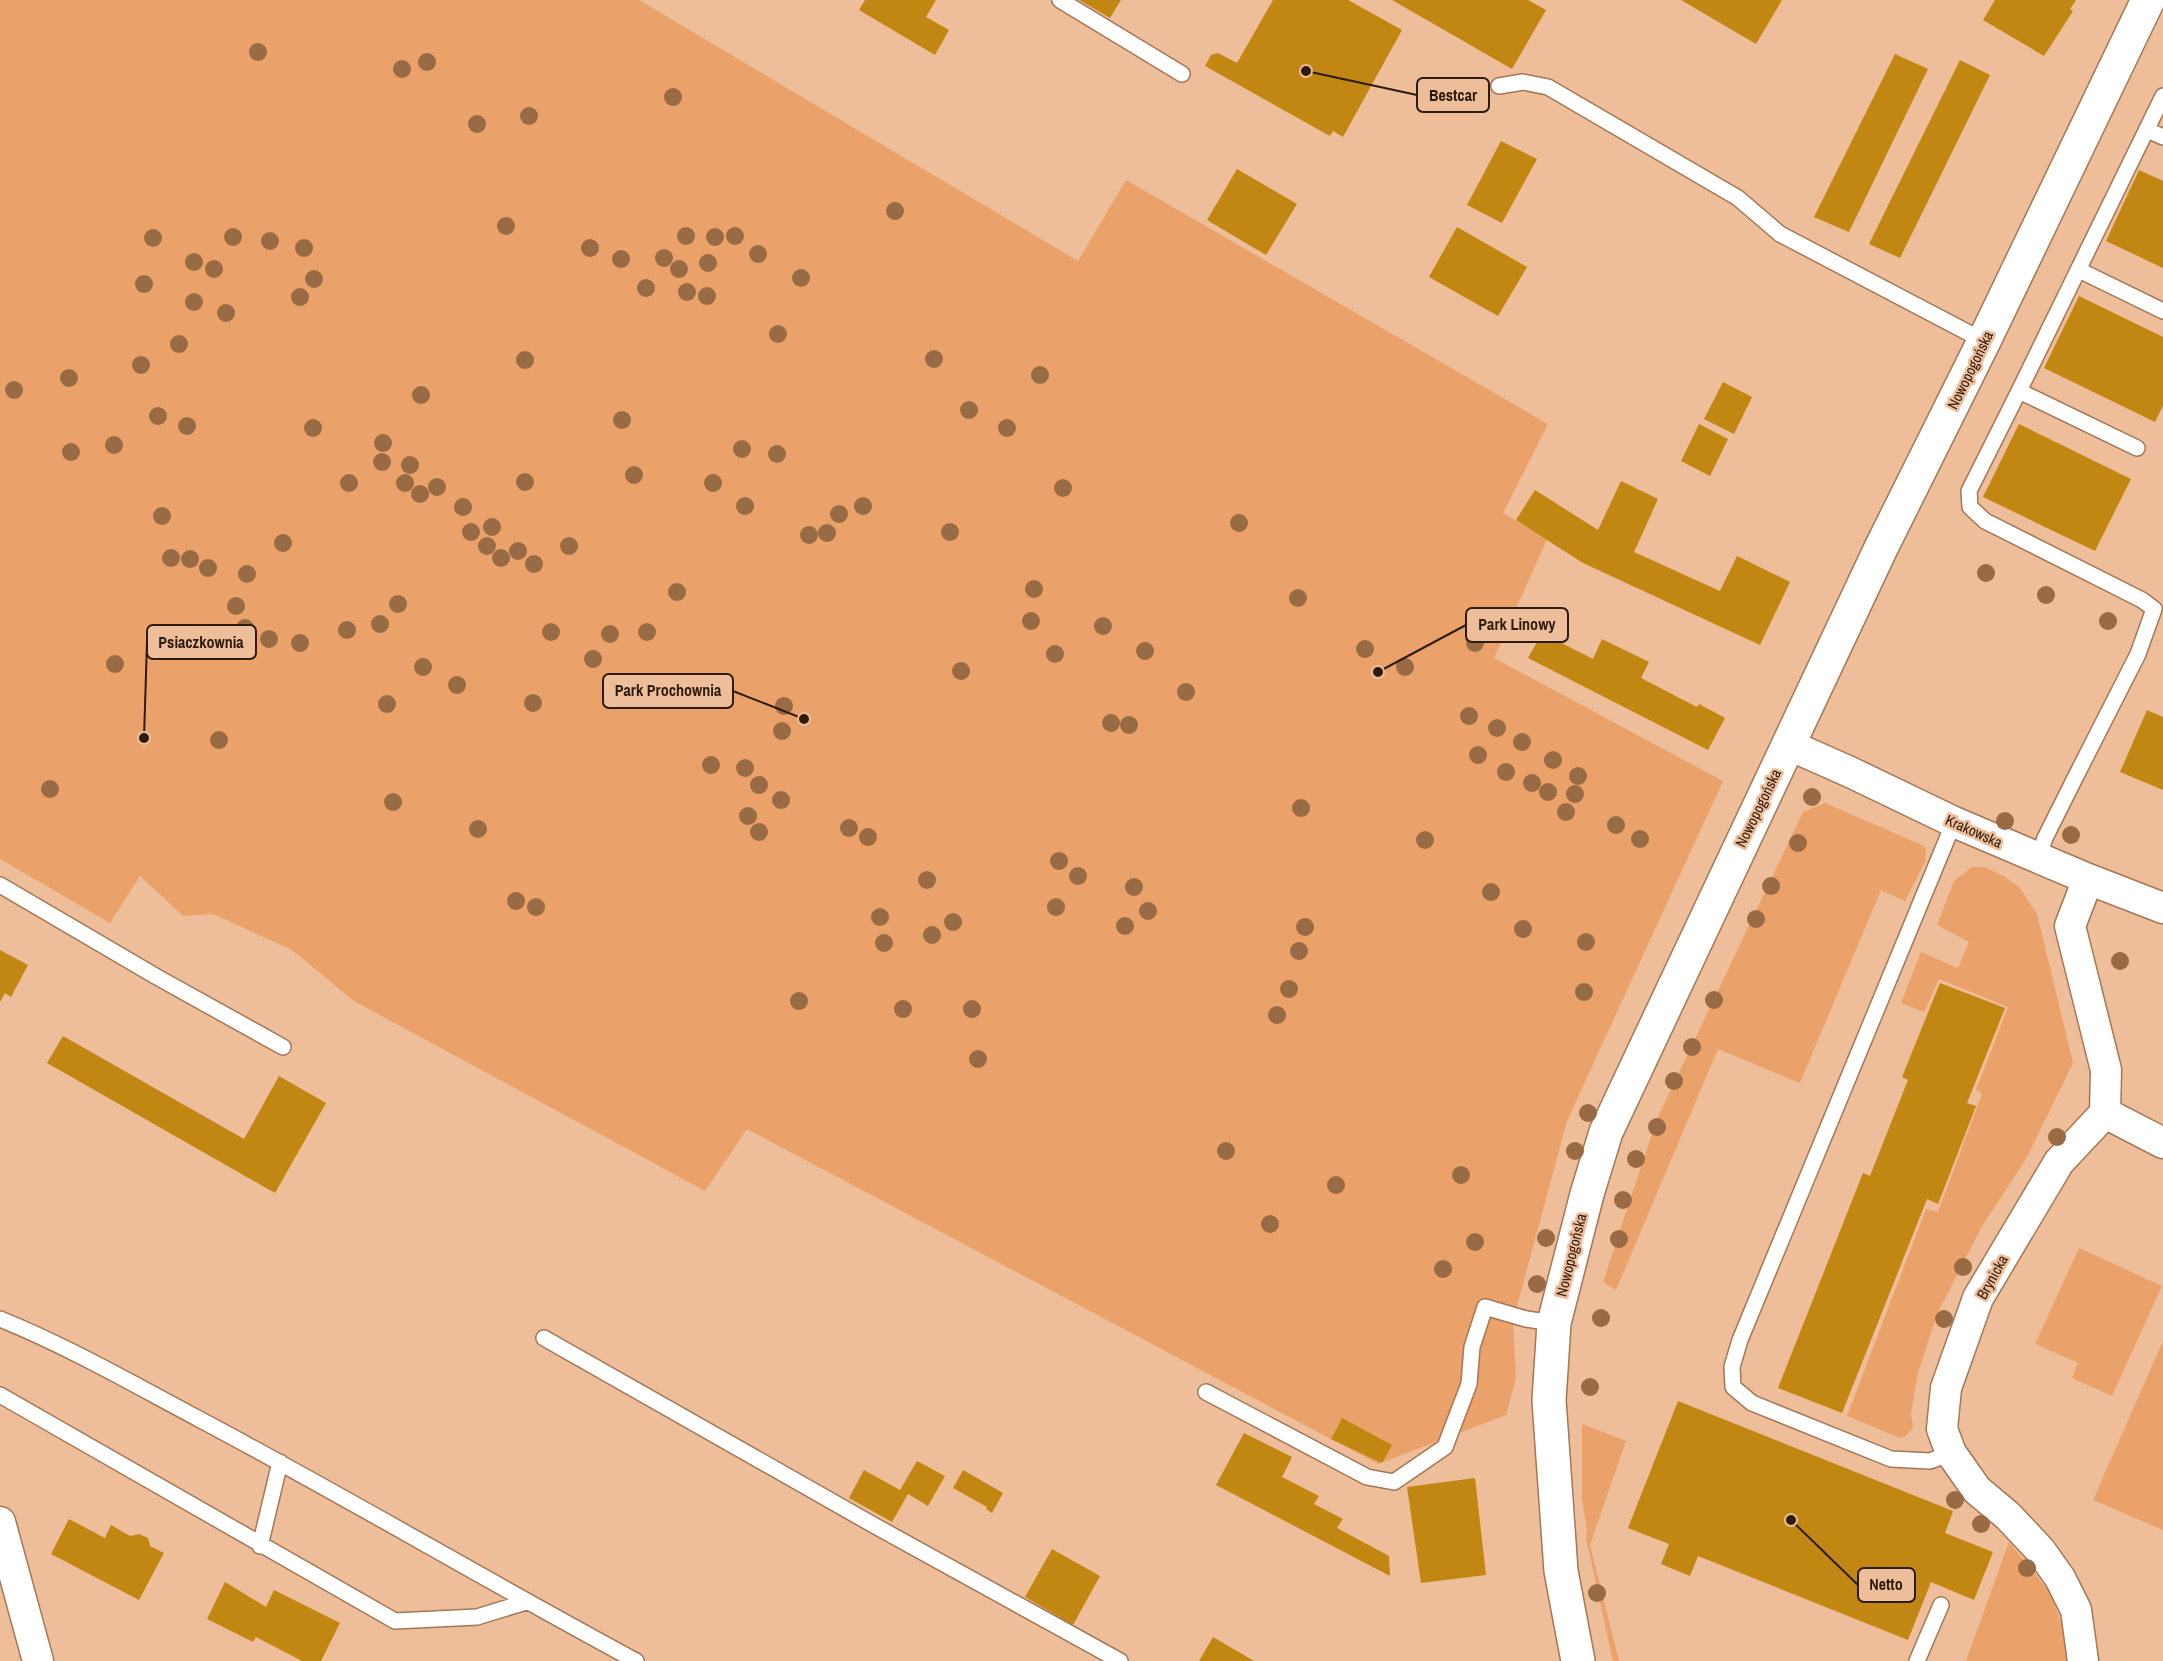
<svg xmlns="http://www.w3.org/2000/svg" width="2163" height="1661" font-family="'Archivo Narrow',sans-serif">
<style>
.green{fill:#eba26a}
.building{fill:#c18712}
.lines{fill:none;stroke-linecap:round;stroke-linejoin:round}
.lane-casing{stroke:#a47755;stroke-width:18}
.street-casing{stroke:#a47755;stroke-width:33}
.secondary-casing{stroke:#a47755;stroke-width:36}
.lane{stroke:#fff;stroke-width:15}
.street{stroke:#fff;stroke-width:30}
.secondary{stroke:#fff;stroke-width:33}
.tree{fill:#986b45}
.labels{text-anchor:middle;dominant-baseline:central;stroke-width:5;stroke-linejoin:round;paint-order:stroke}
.street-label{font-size:15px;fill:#2d1b0d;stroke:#eebd99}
.leader{fill:none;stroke:#2d1b0d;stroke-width:2}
.callout-dot{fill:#2d1b0d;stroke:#eebd99;stroke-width:2}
.callout{fill:#eebd99;stroke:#2d1b0d;stroke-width:2}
.callout-label{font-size:16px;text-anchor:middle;font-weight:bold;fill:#2d1b0d}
</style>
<rect width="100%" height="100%" fill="#eebd99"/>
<!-- green -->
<path class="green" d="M0,0h639l439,261 48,-81 422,244 -45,89 44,26 -53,119 229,123 -156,340 -54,200 3,57 -10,37 -128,49 -631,-335 -42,62 -351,-190 -62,-51 -79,-36 -30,2 -43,-40 -30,47 -110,-64z
M1825,803l97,42 4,4 -1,13 -20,39 -24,-11 -81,193 -82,-34 -102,241 -13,-8 54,-163 146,-307z
M1972,867h13l20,10 15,11 17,26 36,149 -47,96 -45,69 -44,86 -19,59 -7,40 2,15 -7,8 -6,2 -53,-22 79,-207 12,3 44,-118 -6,-4 32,-83 -69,-28 -15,33 -23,-9 20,-51 37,16 11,-26 -32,-17 17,-44z
M2079,1248l83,38 -50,110 -40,-18 6,-15 -43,-19z
M2163,1341v189l-70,-30z
M1582,1424l44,17 -36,104 29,116h-6l-27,-123 1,-9 -5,-28z
M2009,1542l42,52 23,67h-108z"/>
<!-- building -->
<path class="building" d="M865,0h71l-10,17 23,13 -14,25 -76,-45z
M1079,0h42l-11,18z
M1273,0h75l54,30 -59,107 -10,-6 -3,5 -125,-70 6,-11 7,-2 19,10z
M1392,0h136l18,10 -34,59z
M1681,0h101l-26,44z
M1995,0h81l-6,9 3,2 -29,45 -61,-36z
M1895,54l33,15 -79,163 -35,-15z
M1960,60l30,15 -90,183 -31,-14z
M1501,141l36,18 -35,64 -35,-18z
M1237,169l60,35 -31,51 -59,-35z
M2139,170l24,11v87l-57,-27z
M1457,227l70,40 -29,49 -69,-39z
M2079,296l84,41v69l-8,16 -111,-54z
M1723,382l29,15 -18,37 -30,-15z
M1699,424l29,15 -18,37 -29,-15z
M2019,424l112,55 -36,72 -112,-54z
M1621,481l37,18 -24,53 86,39 17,-35 53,26 -30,63 -177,-82 -67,-43 19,-30 63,40z
M1542,633l51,26 9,-20 47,23 -8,16 56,29 2,-3 26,14 -17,32 -180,-92z
M2147,710l16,7v73l-43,-18z
M0,950l28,15 -17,32 -6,-4 -5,9z
M1940,983l65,25 -38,95 9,3 -38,98 -11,-5 -85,214 -64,-25 85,-215 7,3 38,-96 -6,-3z
M63,1036l181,103 35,-63 47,27 -51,90 -228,-130z
M1678,1401l275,110 -8,22 48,19 -19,48 -43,-18 -23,58 -210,-84 -8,20 -29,-12 8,-20 -41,-16z
M1342,1418l50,27 -10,18 -51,-24z
M1244,1433l48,24 -10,20 37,19 -5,8 29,15 -6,9 52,28 1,20 -174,-91z
M917,1461l28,15 -17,30 -20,-12 -16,28 -43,-24 15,-28 36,20z
M963,1470l40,23 -11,20 -6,-4 1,-2 -34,-19z
M1475,1478l11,97 -65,8 -14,-96z
M69,1519l36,19 6,-13 19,11 9,-2 9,4 2,8 14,7 -25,47 -88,-46z
M1052,1549l48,27 -27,49 -48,-28z
M225,1582l41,25 8,-17 66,33 -19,38h-19l-46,-24 -3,5 -46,-23z
M1213,1637l41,24h-55z"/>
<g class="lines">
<defs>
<path id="lane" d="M1060,0l122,74
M1499,86l24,-4 25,5 190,111 42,36 204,107
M2147,130l16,7
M2079,270l84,41
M2019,391l118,57
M2038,858l7,-20 32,-64 61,-120 16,-45 -12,-9 -157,-79 -15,-14 -1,-16 50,-100 144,-295
M0,885l157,92 126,70
M0,1319c69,28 133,65 199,100 147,78 290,163 437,242
M544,1338l333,189 243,134
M1206,1392l161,85 27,5 51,-35 24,-63 3,-37 13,-40 41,12 28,4
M0,1395l395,226 82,-4 49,-15
M1951,1453l-21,8 -39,-2 -139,-56 -19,-16 -1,-20 8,-27 214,-518
M260,1546l20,-84
M1917,1661l24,-56"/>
<path id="street" d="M1789,745l61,27 104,50 134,57 75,29
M2105,1113l58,30
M0,1522l38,139
M2083,1661l-7,-51 -16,-32 -20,-28 -32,-34 -31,-26 -26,-37 -9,-24 4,-41 32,-90 81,-136 46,-49 1,-43 -36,-144 18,-47"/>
<path id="secondary" d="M1578,1661l-17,-90 -12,-171 5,-77 33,-129 19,-62 275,-584 103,-207 164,-341"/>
</defs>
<!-- lane casing -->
<use href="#lane" class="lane-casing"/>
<!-- street casing -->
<use href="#street" class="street-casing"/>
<!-- secondary casing -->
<use href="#secondary" class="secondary-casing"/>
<!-- lane -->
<use href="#lane" class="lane"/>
<!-- street -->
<use href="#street" class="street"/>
<!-- secondary -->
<use href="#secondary" class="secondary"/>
</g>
<!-- trees -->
<g class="tree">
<circle cx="258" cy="52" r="9"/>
<circle cx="427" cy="62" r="9"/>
<circle cx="402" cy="69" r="9"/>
<circle cx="673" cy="97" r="9"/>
<circle cx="529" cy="116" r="9"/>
<circle cx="477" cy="124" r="9"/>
<circle cx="895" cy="211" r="9"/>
<circle cx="506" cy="226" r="9"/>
<circle cx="686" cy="236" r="9"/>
<circle cx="735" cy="236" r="9"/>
<circle cx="233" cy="237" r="9"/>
<circle cx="715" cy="237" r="9"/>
<circle cx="153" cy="238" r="9"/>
<circle cx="270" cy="241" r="9"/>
<circle cx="304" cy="248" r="9"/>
<circle cx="590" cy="248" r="9"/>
<circle cx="758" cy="254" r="9"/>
<circle cx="664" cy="258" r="9"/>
<circle cx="621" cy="259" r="9"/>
<circle cx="194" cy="262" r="9"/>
<circle cx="708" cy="263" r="9"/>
<circle cx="214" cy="269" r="9"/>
<circle cx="679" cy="269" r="9"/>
<circle cx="801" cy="278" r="9"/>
<circle cx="314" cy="279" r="9"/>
<circle cx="144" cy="284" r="9"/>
<circle cx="646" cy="288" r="9"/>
<circle cx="687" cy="292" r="9"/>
<circle cx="707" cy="296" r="9"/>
<circle cx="300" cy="297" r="9"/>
<circle cx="194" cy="302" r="9"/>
<circle cx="226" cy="313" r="9"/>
<circle cx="778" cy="334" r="9"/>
<circle cx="179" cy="344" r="9"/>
<circle cx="934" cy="359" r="9"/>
<circle cx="525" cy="360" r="9"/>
<circle cx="141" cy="365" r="9"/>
<circle cx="1040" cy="375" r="9"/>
<circle cx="69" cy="378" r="9"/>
<circle cx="14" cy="390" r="9"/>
<circle cx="421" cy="395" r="9"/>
<circle cx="969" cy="410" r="9"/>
<circle cx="158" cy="416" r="9"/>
<circle cx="622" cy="420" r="9"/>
<circle cx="187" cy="426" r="9"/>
<circle cx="313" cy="428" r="9"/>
<circle cx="1007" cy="428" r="9"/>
<circle cx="383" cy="443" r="9"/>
<circle cx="114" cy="445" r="9"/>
<circle cx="742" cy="449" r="9"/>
<circle cx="71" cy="452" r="9"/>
<circle cx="777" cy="454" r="9"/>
<circle cx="382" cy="462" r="9"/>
<circle cx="410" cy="465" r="9"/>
<circle cx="634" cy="475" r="9"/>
<circle cx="525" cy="482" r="9"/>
<circle cx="349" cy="483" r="9"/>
<circle cx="405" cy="483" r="9"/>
<circle cx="713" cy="483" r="9"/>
<circle cx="437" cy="487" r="9"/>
<circle cx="1063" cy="488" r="9"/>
<circle cx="420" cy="494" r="9"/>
<circle cx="745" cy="506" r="9"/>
<circle cx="863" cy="506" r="9"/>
<circle cx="463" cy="507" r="9"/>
<circle cx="839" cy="514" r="9"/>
<circle cx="162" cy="516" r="9"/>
<circle cx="1239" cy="523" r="9"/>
<circle cx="492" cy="527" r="9"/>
<circle cx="471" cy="532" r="9"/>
<circle cx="950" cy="532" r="9"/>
<circle cx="827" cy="533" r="9"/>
<circle cx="809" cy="535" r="9"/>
<circle cx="283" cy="543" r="9"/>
<circle cx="487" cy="546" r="9"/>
<circle cx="569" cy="546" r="9"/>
<circle cx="518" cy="551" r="9"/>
<circle cx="171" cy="558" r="9"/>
<circle cx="501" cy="558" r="9"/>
<circle cx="190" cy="559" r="9"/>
<circle cx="534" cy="564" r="9"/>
<circle cx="208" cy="568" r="9"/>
<circle cx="1986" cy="573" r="9"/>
<circle cx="247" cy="574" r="9"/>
<circle cx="1034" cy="589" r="9"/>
<circle cx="677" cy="592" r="9"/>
<circle cx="2046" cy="595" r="9"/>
<circle cx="1298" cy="598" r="9"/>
<circle cx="398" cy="604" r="9"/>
<circle cx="236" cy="606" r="9"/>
<circle cx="1031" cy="621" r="9"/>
<circle cx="2108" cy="621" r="9"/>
<circle cx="380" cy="624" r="9"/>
<circle cx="1103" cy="626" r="9"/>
<circle cx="245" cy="628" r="9"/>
<circle cx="347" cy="630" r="9"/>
<circle cx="551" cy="632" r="9"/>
<circle cx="647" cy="632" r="9"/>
<circle cx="610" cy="634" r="9"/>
<circle cx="269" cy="639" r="9"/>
<circle cx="300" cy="643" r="9"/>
<circle cx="1475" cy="643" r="9"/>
<circle cx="1365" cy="649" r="9"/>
<circle cx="1145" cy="651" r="9"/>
<circle cx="1055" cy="654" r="9"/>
<circle cx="593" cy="659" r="9"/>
<circle cx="115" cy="664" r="9"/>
<circle cx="423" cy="667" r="9"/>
<circle cx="1405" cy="667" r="9"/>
<circle cx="961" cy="671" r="9"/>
<circle cx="457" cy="685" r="9"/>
<circle cx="1186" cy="692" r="9"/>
<circle cx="533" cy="703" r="9"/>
<circle cx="387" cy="704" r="9"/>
<circle cx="784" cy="706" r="9"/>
<circle cx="1469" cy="716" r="9"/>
<circle cx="1111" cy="723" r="9"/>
<circle cx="1129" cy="725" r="9"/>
<circle cx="1497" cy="728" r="9"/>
<circle cx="782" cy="731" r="9"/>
<circle cx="219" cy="740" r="9"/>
<circle cx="1522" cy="742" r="9"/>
<circle cx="1478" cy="755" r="9"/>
<circle cx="1553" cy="760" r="9"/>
<circle cx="711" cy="765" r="9"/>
<circle cx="745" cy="768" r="9"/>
<circle cx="1506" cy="772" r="9"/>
<circle cx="1578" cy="776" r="9"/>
<circle cx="1532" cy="783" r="9"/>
<circle cx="759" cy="785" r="9"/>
<circle cx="50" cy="789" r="9"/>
<circle cx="1548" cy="792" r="9"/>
<circle cx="1575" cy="794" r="9"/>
<circle cx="1812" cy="797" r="9"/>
<circle cx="781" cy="800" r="9"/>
<circle cx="393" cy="802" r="9"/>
<circle cx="1301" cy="808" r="9"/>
<circle cx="1566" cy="812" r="9"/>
<circle cx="748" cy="816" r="9"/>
<circle cx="2005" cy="821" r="9"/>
<circle cx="1616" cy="825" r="9"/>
<circle cx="849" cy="828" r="9"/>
<circle cx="478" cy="829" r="9"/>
<circle cx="759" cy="832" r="9"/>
<circle cx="2071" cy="835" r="9"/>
<circle cx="868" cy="837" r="9"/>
<circle cx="1640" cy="839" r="9"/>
<circle cx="1425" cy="840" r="9"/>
<circle cx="1798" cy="843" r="9"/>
<circle cx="1059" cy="861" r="9"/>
<circle cx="1078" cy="876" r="9"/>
<circle cx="927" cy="880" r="9"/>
<circle cx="1771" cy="886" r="9"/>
<circle cx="1134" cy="887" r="9"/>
<circle cx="1491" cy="892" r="9"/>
<circle cx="516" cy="901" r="9"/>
<circle cx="536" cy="907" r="9"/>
<circle cx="1056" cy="907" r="9"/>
<circle cx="1148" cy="911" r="9"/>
<circle cx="880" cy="917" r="9"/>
<circle cx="1756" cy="919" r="9"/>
<circle cx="953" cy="922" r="9"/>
<circle cx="1125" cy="926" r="9"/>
<circle cx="1305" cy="927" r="9"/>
<circle cx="1523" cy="929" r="9"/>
<circle cx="932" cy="935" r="9"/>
<circle cx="1586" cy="942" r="9"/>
<circle cx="884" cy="943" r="9"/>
<circle cx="1299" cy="951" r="9"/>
<circle cx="2120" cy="961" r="9"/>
<circle cx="1289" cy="989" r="9"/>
<circle cx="1584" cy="992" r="9"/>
<circle cx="1714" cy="1000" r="9"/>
<circle cx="799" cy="1001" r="9"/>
<circle cx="903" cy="1009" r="9"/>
<circle cx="972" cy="1009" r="9"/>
<circle cx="1277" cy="1015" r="9"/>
<circle cx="1692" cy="1047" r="9"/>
<circle cx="978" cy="1059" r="9"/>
<circle cx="1674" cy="1081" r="9"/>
<circle cx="1588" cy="1113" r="9"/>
<circle cx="1657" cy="1127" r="9"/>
<circle cx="2057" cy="1137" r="9"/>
<circle cx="1226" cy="1151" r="9"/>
<circle cx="1575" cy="1151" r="9"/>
<circle cx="1636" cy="1159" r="9"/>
<circle cx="1461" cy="1175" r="9"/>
<circle cx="1336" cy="1185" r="9"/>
<circle cx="1623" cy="1200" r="9"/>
<circle cx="1270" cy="1224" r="9"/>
<circle cx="1546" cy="1238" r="9"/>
<circle cx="1619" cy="1239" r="9"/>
<circle cx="1475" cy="1242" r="9"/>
<circle cx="1963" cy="1267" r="9"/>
<circle cx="1443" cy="1269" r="9"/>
<circle cx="1537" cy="1284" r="9"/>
<circle cx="1601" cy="1318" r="9"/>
<circle cx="1944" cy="1319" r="9"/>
<circle cx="1590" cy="1387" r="9"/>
<circle cx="1955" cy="1500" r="9"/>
<circle cx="1981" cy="1524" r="9"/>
<circle cx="2027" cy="1568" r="9"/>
<circle cx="1597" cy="1593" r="9"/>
</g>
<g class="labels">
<!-- street labels -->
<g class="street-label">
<text transform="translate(1970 370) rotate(-64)">Nowopogońska</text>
<text transform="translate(1758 808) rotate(-64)">Nowopogońska</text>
<text transform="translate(1974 831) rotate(24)">Krakowska</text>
<text transform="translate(1571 1255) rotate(-76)">Nowopogońska</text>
<text transform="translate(1992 1277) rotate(-61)">Brynicka</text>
</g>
</g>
<!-- callouts -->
<path class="leader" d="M1306 71L1417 95M1378 672L1466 625M144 738L147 642M804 719L733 691M1791 1520L1858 1585"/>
<g class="callout-dot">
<circle cx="1306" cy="71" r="6"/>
<circle cx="1378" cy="672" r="6"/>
<circle cx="144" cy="738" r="6"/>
<circle cx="804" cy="719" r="6"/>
<circle cx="1791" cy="1520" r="6"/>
</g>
<g class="callout">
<rect x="1417" y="78" width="72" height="34" rx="6"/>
<rect x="1466" y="608" width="102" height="34" rx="6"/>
<rect x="147" y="625" width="109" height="34" rx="6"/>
<rect x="603" y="674" width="130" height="34" rx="6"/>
<rect x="1858" y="1568" width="57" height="34" rx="6"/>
</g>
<g class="callout-label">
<text x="1453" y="101">Bestcar</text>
<text x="1517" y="630">Park Linowy</text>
<text x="201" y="648">Psiaczkownia</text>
<text x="668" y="696">Park Prochownia</text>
<text x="1886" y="1590">Netto</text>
</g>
</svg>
